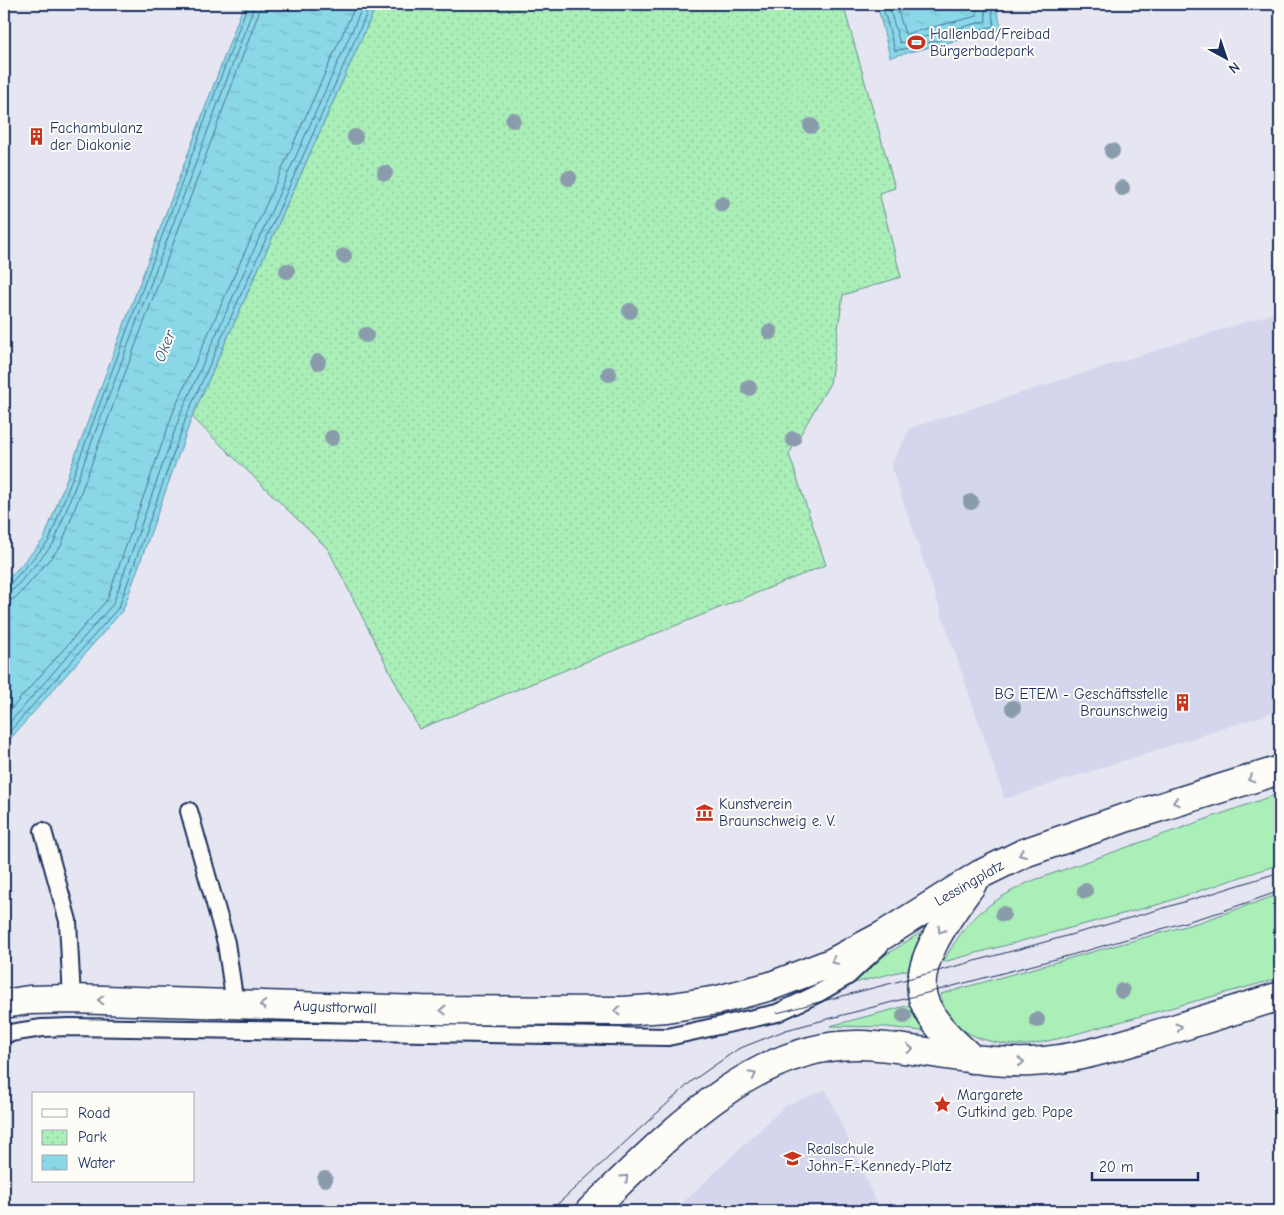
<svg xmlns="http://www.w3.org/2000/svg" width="1284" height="1215" font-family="'Comic Neue',sans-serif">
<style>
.built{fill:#d4d6ed}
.grass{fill:#aaeeb8;stroke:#628e8b}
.park{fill:url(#park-dots);stroke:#628e8b}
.water{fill:url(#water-ripples);stroke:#5e94b1}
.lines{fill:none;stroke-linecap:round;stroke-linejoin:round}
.shore{stroke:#477295;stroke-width:1}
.service-casing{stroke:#1b2f5e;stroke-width:20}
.secondary-casing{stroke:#1b2f5e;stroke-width:31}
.service{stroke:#fdfcf7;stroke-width:16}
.secondary{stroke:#fdfcf7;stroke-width:28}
.tram{stroke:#1b2f5e;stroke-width:1}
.tree{fill:#8a9cac}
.oneway{stroke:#8c96aa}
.labels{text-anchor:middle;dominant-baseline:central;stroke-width:4;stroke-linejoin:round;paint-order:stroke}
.poi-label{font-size:15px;fill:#1b2f5e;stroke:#fdfcf7;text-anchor:start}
.street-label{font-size:15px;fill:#1b2f5e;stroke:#fdfcf7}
.water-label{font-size:16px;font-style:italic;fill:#375980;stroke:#fdfcf7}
</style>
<defs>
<pattern id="park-dots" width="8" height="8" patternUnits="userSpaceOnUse" patternTransform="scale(1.25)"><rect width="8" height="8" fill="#aaeeb8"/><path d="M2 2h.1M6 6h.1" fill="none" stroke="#92cca1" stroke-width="1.8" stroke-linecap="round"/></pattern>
<pattern id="water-ripples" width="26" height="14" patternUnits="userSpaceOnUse" patternTransform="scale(1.25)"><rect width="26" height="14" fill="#8ad7e8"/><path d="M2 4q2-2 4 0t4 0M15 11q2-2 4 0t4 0" fill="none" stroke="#76b9c9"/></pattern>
</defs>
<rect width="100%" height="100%" fill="#e5e6f1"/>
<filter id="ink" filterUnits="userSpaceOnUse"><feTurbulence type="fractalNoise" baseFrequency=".02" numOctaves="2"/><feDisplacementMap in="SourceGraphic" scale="10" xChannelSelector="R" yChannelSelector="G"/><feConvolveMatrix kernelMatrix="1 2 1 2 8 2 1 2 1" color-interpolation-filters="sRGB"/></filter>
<g filter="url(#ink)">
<!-- built -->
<path class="built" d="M1280,311v399l-275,89 -114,-333 19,-38z
M826,1090l54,121h-206l112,-106z"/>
<!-- grass -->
<path class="grass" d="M1280,793v71l-120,40 -217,58c24,-43 42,-58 86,-80z
M1280,894v84l-223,61c-12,2 -26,7 -38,6 -34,-1 -74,-13 -78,-51l259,-72z
M931,926l-21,43 -76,19z
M910,1005l20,27 -43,-5 -57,-1z"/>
<!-- park -->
<path class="park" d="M377,4h466l52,184 -16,5 22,84 -58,18 -13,88 -41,71 37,111 -407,164 -91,-180 -136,-132z"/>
<!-- water -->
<path class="water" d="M244,4h133l-185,413 -69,193 -119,136v-162l40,-45z
M877,4h118l7,25 -112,28z"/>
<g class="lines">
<!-- shore -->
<path class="shore" d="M882,4l13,47 99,-25 -3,-22
M888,4l12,39 86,-22 -1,-17
M896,4l9,30 72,-18v-12
M4,587l5,-2 40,-44 199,-537
M4,593l10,-4 40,-46 201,-539
M4,601l9,-2 6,-4 42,-49 201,-542
M4,717l103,-117 67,-190 182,-406
M4,729l109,-125 68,-191 183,-409
M4,738l115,-131 68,-192 184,-411"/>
<defs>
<path id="service" d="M189,811l37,132 9,61
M43,831l25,90 4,78
M4,1034l38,-6 28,-1 598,10 109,-24 40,-19 31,-18 32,-30"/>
<path id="secondary" d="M972,884c-20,28 -61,80 -48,117 9,24 30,41 48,58
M4,1004l25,-4 43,-1 350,11 201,1 43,-3 52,-8 53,-14 60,-23 51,-27 97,-61 45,-22 98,-34 158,-49
M590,1211c72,-69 162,-169 271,-166 57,2 113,19 170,17 46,-2 89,-17 133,-30 39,-12 77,-24 116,-36"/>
</defs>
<!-- service casing -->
<use href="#service" class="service-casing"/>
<!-- secondary casing -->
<use href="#secondary" class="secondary-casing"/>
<!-- service -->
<use href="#service" class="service"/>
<!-- secondary -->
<use href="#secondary" class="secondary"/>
<!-- tram -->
<path class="tram" d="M777,1013c169,-44 337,-87 503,-141
M550,1211l142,-130 46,-32 48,-19 289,-76 145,-42 60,-21"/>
</g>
<!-- trees -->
<g class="tree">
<circle cx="513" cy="120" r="8"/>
<circle cx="811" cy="126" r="8"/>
<circle cx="355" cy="137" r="8"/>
<circle cx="1112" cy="151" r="8"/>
<circle cx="385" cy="173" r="8"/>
<circle cx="569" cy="178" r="8"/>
<circle cx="1122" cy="188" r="8"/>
<circle cx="722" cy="204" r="8"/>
<circle cx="344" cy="256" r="8"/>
<circle cx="287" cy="271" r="8"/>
<circle cx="630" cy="311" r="8"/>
<circle cx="770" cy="332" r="8"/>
<circle cx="366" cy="335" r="8"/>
<circle cx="318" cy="362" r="8"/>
<circle cx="609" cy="374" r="8"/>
<circle cx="749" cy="388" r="8"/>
<circle cx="332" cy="438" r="8"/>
<circle cx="793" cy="439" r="8"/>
<circle cx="971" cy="502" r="8"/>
<circle cx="1013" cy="708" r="8"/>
<circle cx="1085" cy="891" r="8"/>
<circle cx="1003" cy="914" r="8"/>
<circle cx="1122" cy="991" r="8"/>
<circle cx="904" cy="1016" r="8"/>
<circle cx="1037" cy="1020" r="8"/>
<circle cx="325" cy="1179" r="8"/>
</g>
<!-- one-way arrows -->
<defs><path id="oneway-chevron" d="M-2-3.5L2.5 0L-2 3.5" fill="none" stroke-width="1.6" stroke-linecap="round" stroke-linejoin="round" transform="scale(1.25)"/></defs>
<g class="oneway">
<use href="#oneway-chevron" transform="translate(1251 779) rotate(163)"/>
<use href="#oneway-chevron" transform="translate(1176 802) rotate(163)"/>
<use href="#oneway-chevron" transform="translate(1022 854) rotate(157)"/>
<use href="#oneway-chevron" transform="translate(941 930) rotate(122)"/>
<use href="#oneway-chevron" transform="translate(834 961) rotate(153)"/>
<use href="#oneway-chevron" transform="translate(101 1000) rotate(-178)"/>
<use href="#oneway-chevron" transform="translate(263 1005) rotate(-178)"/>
<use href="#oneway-chevron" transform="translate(443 1010) rotate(180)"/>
<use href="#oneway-chevron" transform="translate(617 1011) rotate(-180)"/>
<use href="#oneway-chevron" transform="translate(1179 1027) rotate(-17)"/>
<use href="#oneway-chevron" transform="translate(910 1049) rotate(5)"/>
<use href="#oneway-chevron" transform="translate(1021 1062)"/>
<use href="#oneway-chevron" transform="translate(753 1075) rotate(-28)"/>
<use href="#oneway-chevron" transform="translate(625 1178) rotate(-44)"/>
</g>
</g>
<!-- icons -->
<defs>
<symbol id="stadium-bare" viewBox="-9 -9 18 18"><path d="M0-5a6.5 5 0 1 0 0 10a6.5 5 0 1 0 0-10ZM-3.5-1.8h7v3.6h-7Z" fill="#c8321e" stroke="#fdfcf7" stroke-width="2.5" paint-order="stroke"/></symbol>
<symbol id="building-bare" viewBox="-9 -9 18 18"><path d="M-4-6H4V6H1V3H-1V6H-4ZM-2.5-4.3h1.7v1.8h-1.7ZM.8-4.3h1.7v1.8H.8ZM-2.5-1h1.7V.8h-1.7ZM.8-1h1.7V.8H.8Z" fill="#c8321e" stroke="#fdfcf7" stroke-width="2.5" paint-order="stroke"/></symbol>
<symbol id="museum-bare" viewBox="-9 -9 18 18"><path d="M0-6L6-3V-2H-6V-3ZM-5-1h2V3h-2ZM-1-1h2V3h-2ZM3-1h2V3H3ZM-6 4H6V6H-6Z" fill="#c8321e" stroke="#fdfcf7" stroke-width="2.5" paint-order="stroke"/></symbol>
<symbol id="sight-bare" viewBox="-9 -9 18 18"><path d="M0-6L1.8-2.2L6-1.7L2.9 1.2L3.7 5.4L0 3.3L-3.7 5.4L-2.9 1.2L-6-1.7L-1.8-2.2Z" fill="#c8321e" stroke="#fdfcf7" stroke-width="2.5" paint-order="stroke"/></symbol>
<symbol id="school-bare" viewBox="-9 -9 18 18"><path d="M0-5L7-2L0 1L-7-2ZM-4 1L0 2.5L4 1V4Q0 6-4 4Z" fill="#c8321e" stroke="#fdfcf7" stroke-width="2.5" paint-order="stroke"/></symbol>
</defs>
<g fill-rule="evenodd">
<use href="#stadium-bare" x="904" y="30" width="25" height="25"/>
<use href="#building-bare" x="24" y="124" width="25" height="25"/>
<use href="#building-bare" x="1170" y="690" width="25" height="25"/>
<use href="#museum-bare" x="692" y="800" width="25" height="25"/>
<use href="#sight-bare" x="930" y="1092" width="25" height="25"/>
<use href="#school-bare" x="780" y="1146" width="25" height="25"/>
</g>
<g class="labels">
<!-- poi labels -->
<g class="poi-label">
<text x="930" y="34">Hallenbad/Freibad<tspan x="930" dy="17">Bürgerbadepark</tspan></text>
<text x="50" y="128">Fachambulanz<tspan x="50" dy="17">der Diakonie</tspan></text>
<text x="1168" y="694" text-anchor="end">BG ETEM - Geschäftsstelle<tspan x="1168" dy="17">Braunschweig</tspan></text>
<text x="719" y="804">Kunstverein<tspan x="719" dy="17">Braunschweig e. V.</tspan></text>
<text x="957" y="1095">Margarete<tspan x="957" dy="17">Gutkind geb. Pape</tspan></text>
<text x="807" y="1149">Realschule<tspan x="807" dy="17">John-F.-Kennedy-Platz</tspan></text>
</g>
<!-- street labels -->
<g class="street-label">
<text transform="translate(969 883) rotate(-30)">Lessingplatz</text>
<text transform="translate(335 1007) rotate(2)">Augusttorwall</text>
</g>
<!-- water labels -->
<g class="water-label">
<text transform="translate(165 346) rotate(-69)">Oker</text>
</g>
</g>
<!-- margin -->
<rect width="1284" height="1215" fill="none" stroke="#fdfcf7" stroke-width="20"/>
<rect x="10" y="10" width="1264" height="1195" fill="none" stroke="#1b2f5e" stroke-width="2" filter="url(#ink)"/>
<!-- legend -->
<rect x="32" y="1092" width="162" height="90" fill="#fdfcf7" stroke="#a3aaba"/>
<rect x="42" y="1109" width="25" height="8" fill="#fdfcf7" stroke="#a3aaba"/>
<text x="78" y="1118" font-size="15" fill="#1b2f5e">Road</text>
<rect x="42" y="1130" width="25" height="15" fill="url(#park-dots)" stroke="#a3aaba"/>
<text x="78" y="1142" font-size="15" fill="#1b2f5e">Park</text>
<rect x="42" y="1155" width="25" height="15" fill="url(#water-ripples)" stroke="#a3aaba"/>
<text x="78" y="1168" font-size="15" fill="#1b2f5e">Water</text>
<!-- north arrow -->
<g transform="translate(1226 58) rotate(140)" stroke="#fdfcf7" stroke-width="4" paint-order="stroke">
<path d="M0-4L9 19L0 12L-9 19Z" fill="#1b2f5e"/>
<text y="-8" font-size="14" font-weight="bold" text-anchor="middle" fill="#1b2f5e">N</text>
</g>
<!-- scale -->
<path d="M1092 1172v8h106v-8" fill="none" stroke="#1b2f5e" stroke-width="2.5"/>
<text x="1099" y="1172" font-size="15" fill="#1b2f5e" stroke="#fdfcf7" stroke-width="4" paint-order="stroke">20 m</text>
</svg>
